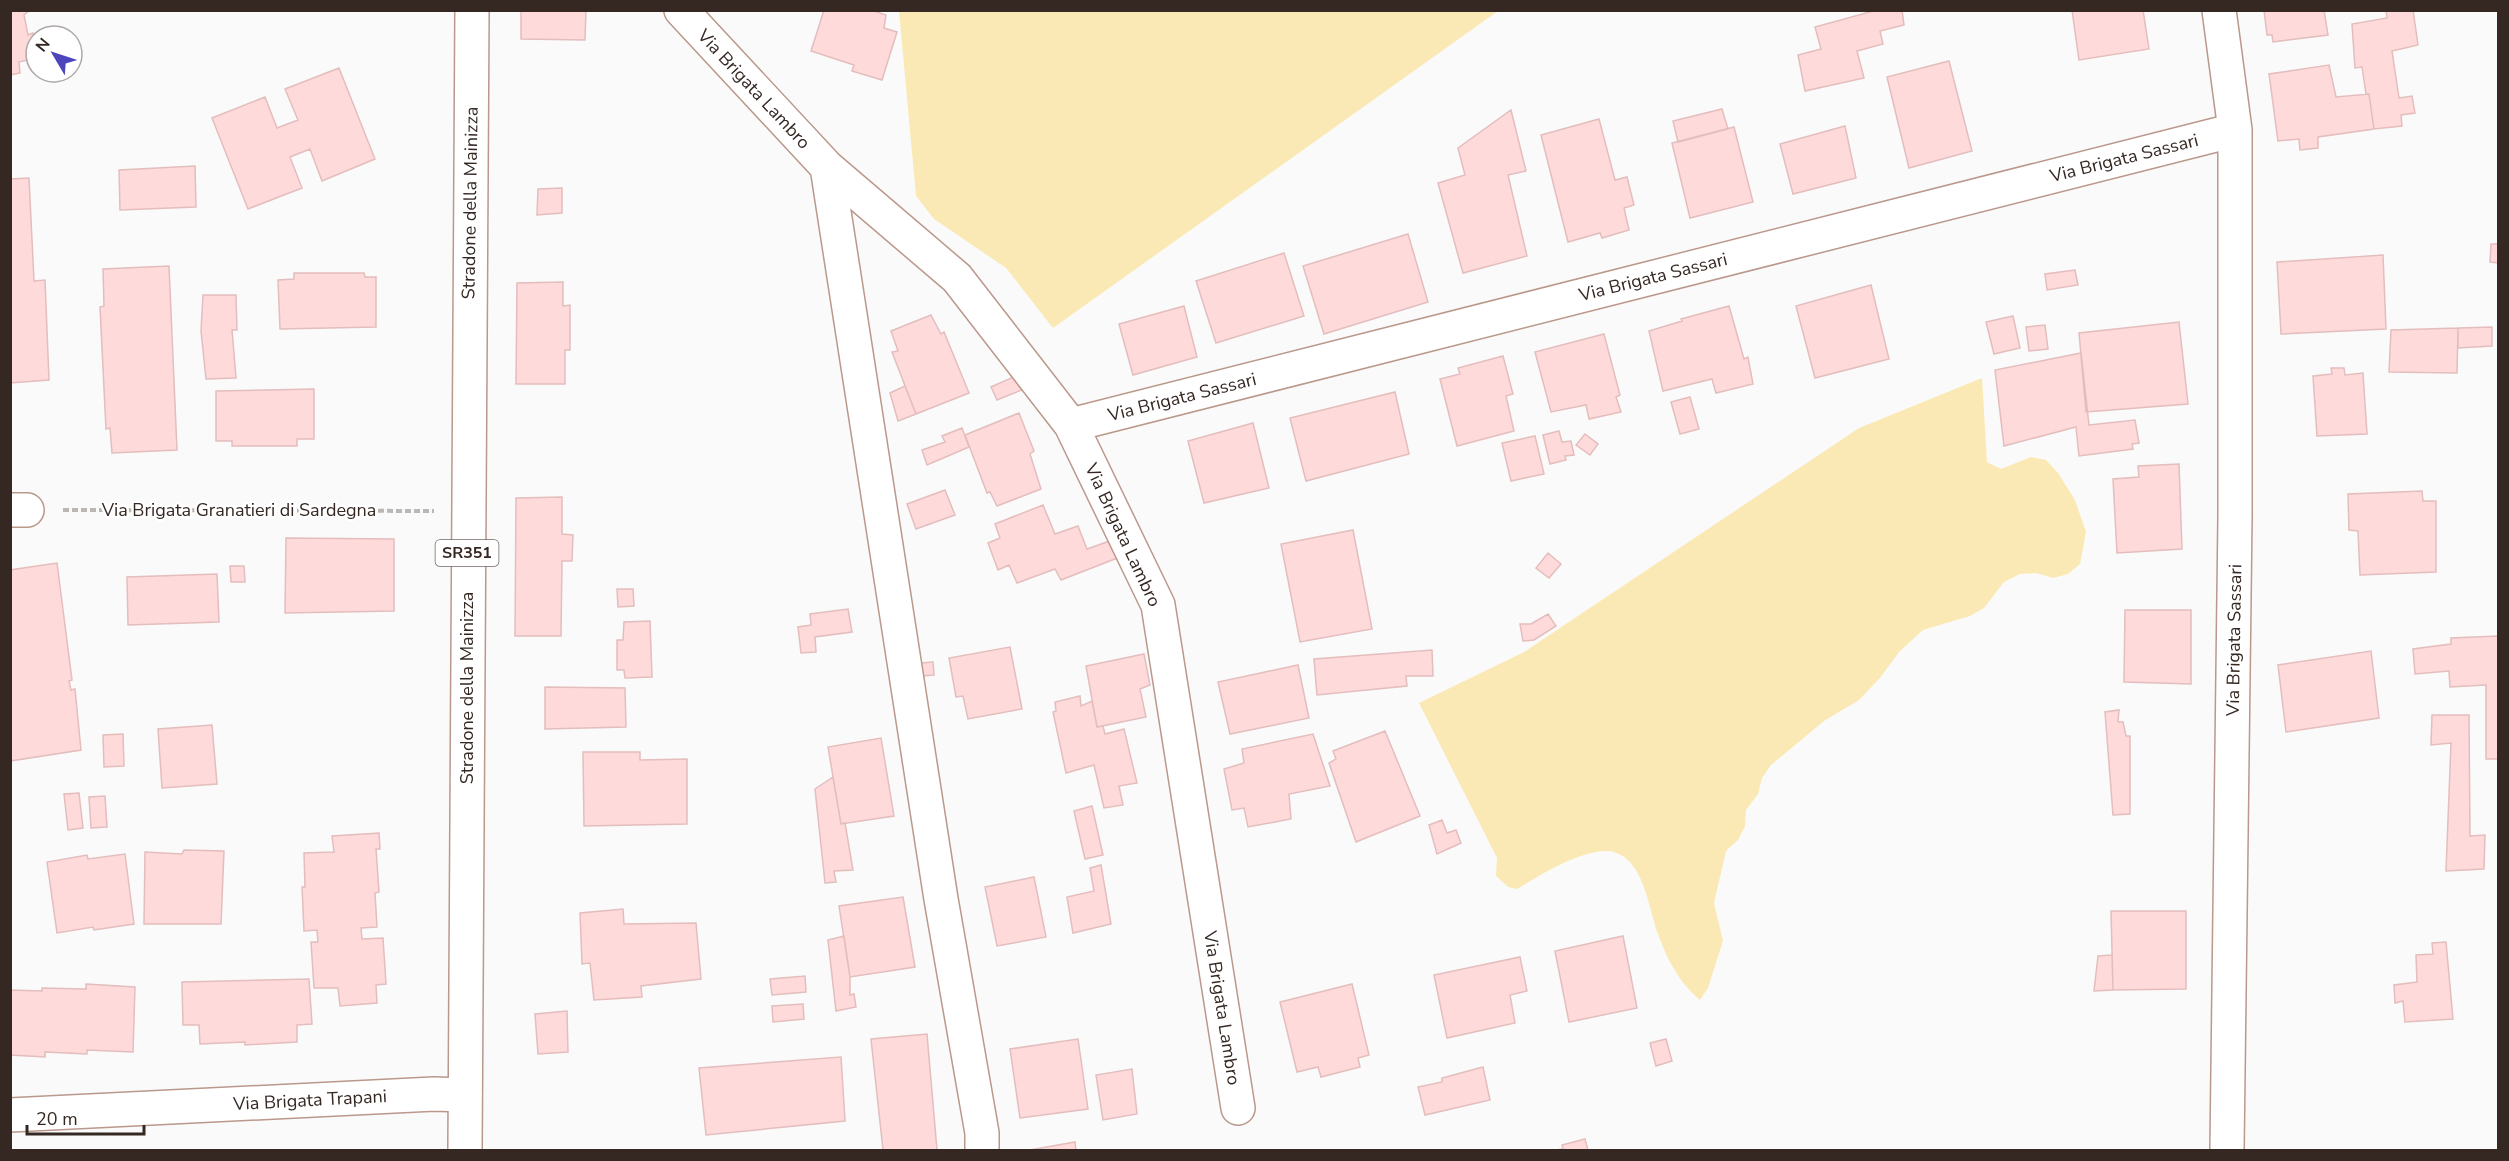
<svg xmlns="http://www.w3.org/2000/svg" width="2509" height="1161" font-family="'Nunito Sans',sans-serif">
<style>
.green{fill:#fbe9b5}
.building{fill:#fedada;stroke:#e4bdbd;stroke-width:1.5}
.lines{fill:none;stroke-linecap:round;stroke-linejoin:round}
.minor-casing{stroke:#ba988b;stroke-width:36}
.primary-casing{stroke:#ba988b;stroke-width:36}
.path{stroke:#bbb7b5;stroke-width:4;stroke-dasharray:6 3;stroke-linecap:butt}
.minor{stroke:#fff;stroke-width:33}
.primary{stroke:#fff;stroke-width:33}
.labels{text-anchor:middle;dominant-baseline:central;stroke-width:5;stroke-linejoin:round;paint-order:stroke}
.shield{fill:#fff;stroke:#726865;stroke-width:1.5}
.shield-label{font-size:16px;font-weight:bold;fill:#352823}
.street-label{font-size:18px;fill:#352823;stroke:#fff}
</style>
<rect width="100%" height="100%" fill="#fafafa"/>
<!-- green -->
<path class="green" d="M899,11v-1l599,1 -445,317 -47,-60 -72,-49 -18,-23z
M1982,378l5,84 14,7 30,-12 15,3 12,13 17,27 11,32 -6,32 -12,10 -15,4 -17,-5 -16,1 -16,8 -20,26 -14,8 -47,14 -24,22 -19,26 -21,22 -35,21 -53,44 -9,13 -4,16 -12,16 -1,16 -7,14 -12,11 -12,52 9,38 -15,47 -8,12c-21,-17 -33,-41 -42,-66 -11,-31 -16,-91 -62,-82 -28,5 -55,23 -79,37l-9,-2 -12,-11 1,-18 -78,-155 105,-51 335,-224z"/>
<!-- building -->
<path class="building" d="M10,10h20l-6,5 4,20 5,-2 3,13v12l-17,4 1,11 -10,2z
M521,10h65l-1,30 -64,-1z
M824,10h47l15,5 -2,13 13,4 -15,48 -30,-9 2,-6 -43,-14z
M1877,10h25l2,15 -24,6 3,13 -26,7 7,27 -59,13 -7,-36 23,-6 -6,-22z
M2072,10h71l6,39 -70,11z
M2264,10h60l4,25 -55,7 -1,-7h-5z
M2386,10h27l5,35 -26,6 7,47 13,-2 3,17 -14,2 1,11 -28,3 -5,-35h-3l-4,-27 -7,1 -3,-44 35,-6z
M1949,61l23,90 -63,17 -22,-91z
M2329,65l7,32 33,-3 5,35 -56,8v11l-18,2 -1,-11 -21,2 -9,-67z
M339,68l36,91 -53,22 -12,-32 -20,8 12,31 -54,21 -36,-91 53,-21 12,31 21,-8 -13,-31z
M1722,109l6,20 -50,13 -5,-21z
M1511,110l15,61 -18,4 19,81 -64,17 -25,-90 27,-8 -7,-27z
M1599,119l16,61 12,-3 7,28 -10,3 5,22 -27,8 -2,-5 -32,9 -27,-107z
M1845,126l11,52 -63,16 -13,-50z
M1734,127l19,75 -63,16 -18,-75z
M195,166l1,41 -76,3 -1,-40z
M29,178l5,103 11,-1 4,100 -39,3v-204z
M562,188v25l-25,2 1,-26z
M1408,234l20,68 -104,32 -21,-68z
M2491,244h7v19l-8,-1z
M1284,253l20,63 -88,27 -20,-62z
M2383,255l3,74 -105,5 -4,-72z
M169,266l8,184 -65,3 -2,-25 -4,1 -6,-122 4,-1 -1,-37z
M2075,270l3,15 -31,5 -2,-16z
M294,273h70l1,4h11v50l-96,2 -2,-49 16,-1z
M563,282v24l7,-1v45h-5v34h-49l1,-101z
M1871,285l18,74 -74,19 -19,-72z
M203,295h33l1,35h-5l4,48 -30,1 -5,-48z
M1184,306l13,51 -64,18 -14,-51z
M1729,306l15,53 4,-2 5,27 -37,9 -4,-14 -49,12 -14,-60 33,-10 -1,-2z
M931,315l10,19 3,-2 25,61 -53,21 -24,-62 6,-1 -7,-20z
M2013,316l7,32 -26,6 -8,-32z
M2179,322l9,82 -102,8 -7,-79z
M2045,325l3,24 -19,2 -3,-24z
M2492,327v19l-34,2v-20z
M2458,328l-1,45 -68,-1 2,-42z
M1604,334l16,61 -4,2 5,15 -32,7 -3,-14 -35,7 -16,-60z
M2081,353l8,72 46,-5 4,23 -7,1 1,5 -54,7 -3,-29 -72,19 -9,-76z
M1503,356l10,38 -7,2 8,35 -57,15 -17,-67 20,-5 -2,-6z
M2331,368h13l1,7 18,-2 4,61 -50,2 -4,-60 19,-2z
M1018,375l6,14 -27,11 -6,-13z
M905,386l11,28 -18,7 -8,-28z
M314,389v50h-17v7h-65v-5h-16v-50z
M1395,392l14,62 -103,27 -16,-63z
M1690,397l9,32 -19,5 -9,-32z
M1019,413l15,38 -4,3 11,35 -44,17 -7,-14 -3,1 -22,-58z
M1253,423l16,65 -65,15 -16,-62z
M962,428l7,19 -42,18 -5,-15 23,-8 -3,-6z
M1559,431l3,11 9,-1 3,14 -9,1 1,4 -16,4 -7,-29z
M1585,434l13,10 -8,11 -14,-10z
M1535,436l9,38 -33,7 -9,-38z
M2179,464l3,85 -65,4 -4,-74 26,-2 -1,-11z
M945,490l10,25 -39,14 -9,-25z
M2422,491l1,10h13v71l-76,3 -2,-44 -9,-1 -1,-36z
M562,497v37l11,1 -1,26h-10l-1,75h-46l1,-138z
M1043,505l12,29 23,-8 9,23 31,-11 7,17 -64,25 -6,-11 -38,14 -8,-18 -11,5 -10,-27 12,-5 -5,-14z
M1353,530l19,99 -72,13 -19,-98z
M286,538l108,1v72l-109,2z
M1548,553l13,11 -12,14 -13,-10z
M57,563l15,117 -3,1 2,9 4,-1 6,61 -71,11v-191z
M230,566h14l1,16h-14z
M217,574l2,48 -91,3 -1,-48z
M617,589h16l1,17 -16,1z
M848,609l4,23 -37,5 1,15 -15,1 -3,-26 13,-2 -1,-11z
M2125,610h66v74l-67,-2z
M1548,614l8,12 -22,14 -11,1 -3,-17h11z
M650,621l2,56 -27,1 -1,-8h-7v-30h6l1,-18z
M2498,636v123h-12v-74l-36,2 -1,-16 -34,3 -2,-25 38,-5v-6z
M1010,647l12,62 -54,10 -5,-23 -7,1 -7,-39z
M1432,650l1,26h-27l1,10 -90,9 -3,-36z
M2371,651l8,67 -93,14 -8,-67z
M1144,654l6,31 -10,4 6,28 -49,10 -11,-61z
M933,662l1,13 -12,1 -1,-13z
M1298,665l11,53 -79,16 -12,-52z
M545,687l80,1 1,39 -81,2z
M1080,696l1,10 11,-5 5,26 6,-1 2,8 19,-5 13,54 -18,3 4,19 -19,3 -10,-43 -28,8 -13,-61 3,-1 -1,-9z
M2119,710l-1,12h5l3,14h4v78l-17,1 -8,-103z
M2432,715h37l1,121 15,-1 -1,34 -38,2 5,-128 -20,2z
M212,725l5,59 -55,4 -4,-59z
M1385,731l35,85 -64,26 -27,-79 7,-4 -3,-8z
M123,734l1,32 -20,1 -1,-32z
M1313,734l17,52 -41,8 2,25 -43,8 -4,-19 -12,2 -8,-41 20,-6 -2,-14z
M881,738l13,78 -53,8 -13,-77z
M583,752h57v8l47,-1v65l-103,2z
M833,777l8,47 4,-1 8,47 -19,1 2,11 -11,1 -10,-94z
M79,793l4,35 -15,2 -4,-36z
M105,796l2,31 -16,1 -2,-31z
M1092,806l11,49 -18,4 -11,-48z
M1442,820l5,13 9,-3 5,13 -24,11 -8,-29z
M379,833l1,16h-4l3,43 -4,1 2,34 -16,1 1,11 21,-1 3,46 -10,1 1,18 -37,3 -2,-18h-24l-3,-46h7l-1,-12 -13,1 -2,-44h3l-1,-34 30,-1 -2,-16z
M184,850l40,1 -3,73h-77l1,-72 37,2z
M125,854l9,70 -40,6 -1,-3 -36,6 -10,-71 40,-7 1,4z
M1101,865l10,59 -38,9 -6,-36 27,-6 -4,-23z
M1034,877l12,60 -49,9 -12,-59z
M903,897l12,70 -65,10 -11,-71z
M623,909l1,15 72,-1 5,56 -60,7 1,11 -48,3 -4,-37 -8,1 -2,-51z
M2111,911h75v78l-73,1z
M844,936l6,41v18l4,-1 2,13 -20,4 -8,-71z
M1623,936l14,72 -68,14 -14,-71z
M2446,942l7,77 -48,3 -2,-21 -8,2 -1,-18 23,-3 -1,-27 17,-1 -1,-11z
M2112,955l1,35 -19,1 4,-35z
M1520,957l7,34 -17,4 5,28 -68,15 -13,-63z
M805,976l1,16 -34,3 -2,-16z
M309,979l3,45 -15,1v17l-52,3v-3l-45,2 -1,-19h-16l-1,-43z
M86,984l49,3 -2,65 -46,-2v4l-42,-2v5l-35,-2v-65l32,1v-3l44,1z
M1352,984l17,71 -11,3 2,9 -39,10 -3,-10 -21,5 -17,-70z
M803,1004l1,15 -31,3 -1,-16z
M567,1011l1,41 -30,2 -3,-40z
M927,1034l10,116h-54l-12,-111z
M1078,1039l10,70 -68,9 -10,-69z
M1666,1039l6,22 -16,5 -6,-23z
M841,1057l4,64 -139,14 -7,-67z
M1483,1067l7,33 -65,15 -7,-28 24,-5v-4z
M1132,1069l5,45 -34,6 -7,-45z
M1585,1139l3,11h-33l8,-1 -1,-4z
M1075,1142l1,8h-46z"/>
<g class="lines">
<defs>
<path id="minor" d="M681,10l146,157 130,111 114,147 87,180 80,503
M2219,10l16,120v386l-8,634
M827,167l114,732 41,234v17
M1071,425l1164,-295
M10,510h17
M10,1115l424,-21 31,1"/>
<path id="primary" d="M465,1150l7,-1140"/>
</defs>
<!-- minor casing -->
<use href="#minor" class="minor-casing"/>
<!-- primary casing -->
<use href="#primary" class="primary-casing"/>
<!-- path -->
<path class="path" d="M63,510l371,1"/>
<!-- minor -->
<use href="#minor" class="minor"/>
<!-- primary -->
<use href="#primary" class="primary"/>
</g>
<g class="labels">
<!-- shield labels -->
<rect class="shield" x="435.5" y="540" width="63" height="26" rx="4.5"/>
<g class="shield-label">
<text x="467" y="553">SR351</text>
</g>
<!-- street labels -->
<g class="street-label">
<text transform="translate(754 89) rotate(47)">Via Brigata Lambro</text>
<text transform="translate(2124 158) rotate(-14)">Via Brigata Sassari</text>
<text transform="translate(470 203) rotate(-89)">Stradone della Mainizza</text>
<text transform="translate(1653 277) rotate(-14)">Via Brigata Sassari</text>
<text transform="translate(1182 397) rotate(-14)">Via Brigata Sassari</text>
<text x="239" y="510">Via Brigata Granatieri di Sardegna</text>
<text transform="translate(1123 535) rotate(65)">Via Brigata Lambro</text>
<text transform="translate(2234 640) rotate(-89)">Via Brigata Sassari</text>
<text transform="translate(467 688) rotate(-90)">Stradone della Mainizza</text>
<text transform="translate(1222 1008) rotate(81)">Via Brigata Lambro</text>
<text transform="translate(310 1100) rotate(-3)">Via Brigata Trapani</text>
</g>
</g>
<!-- border -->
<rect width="2509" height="1161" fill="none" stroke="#352823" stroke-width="24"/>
<!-- north arrow -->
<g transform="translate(54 54) rotate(309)"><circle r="28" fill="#ffffff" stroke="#aea9a7" stroke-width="1.5"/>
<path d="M0-4.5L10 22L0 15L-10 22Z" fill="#4d45bc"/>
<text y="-9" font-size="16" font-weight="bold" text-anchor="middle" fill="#352823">N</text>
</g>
<!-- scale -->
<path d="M27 1125v9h117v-9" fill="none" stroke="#352823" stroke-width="3"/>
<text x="36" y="1125" font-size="18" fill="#352823" stroke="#ffffff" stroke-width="4.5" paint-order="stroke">20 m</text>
</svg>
